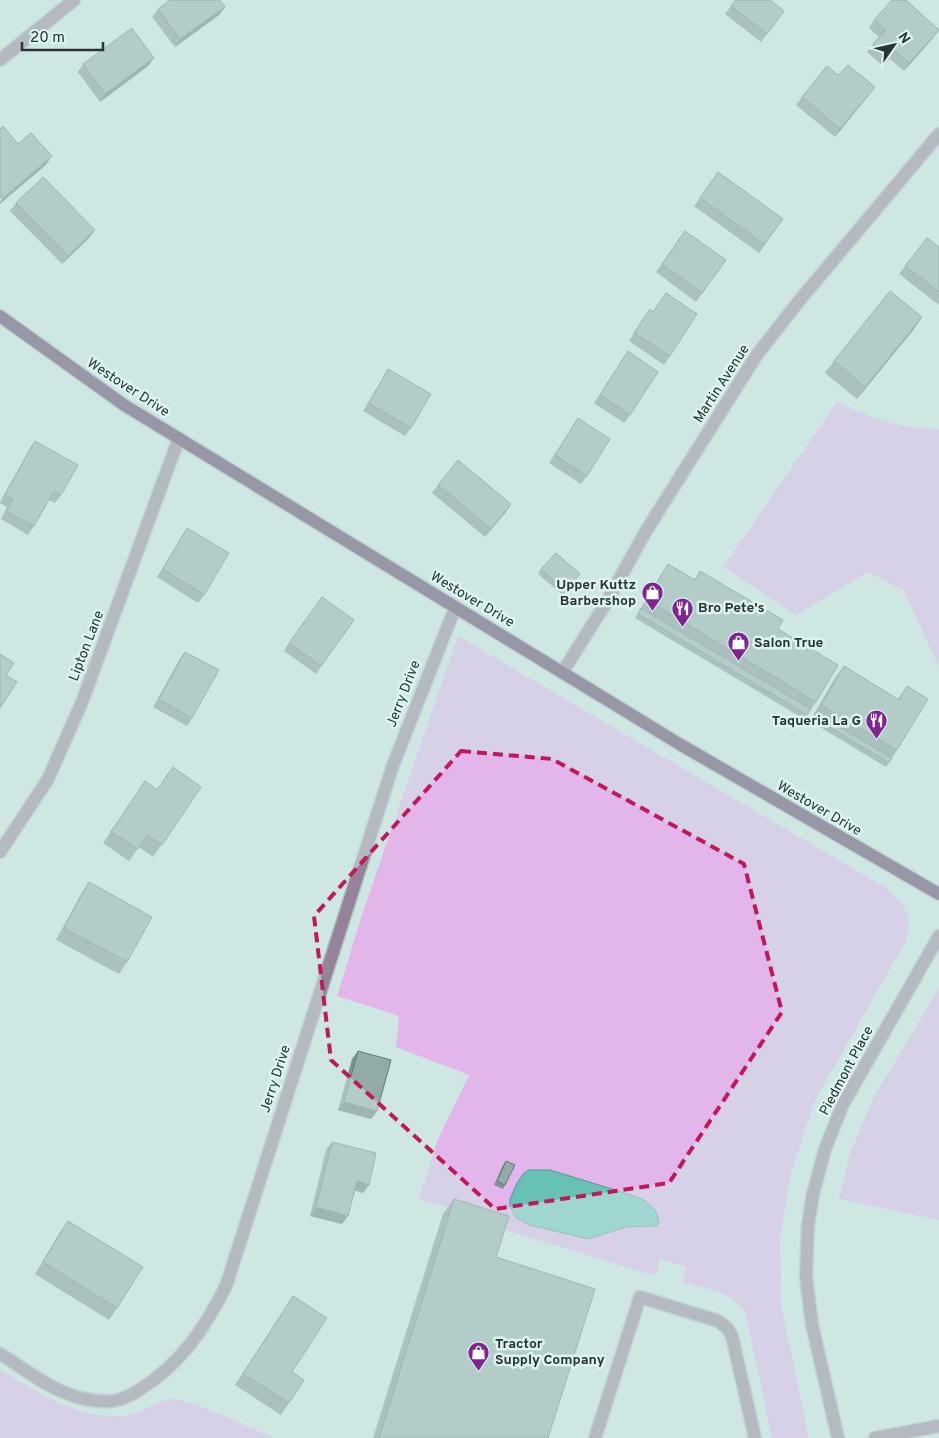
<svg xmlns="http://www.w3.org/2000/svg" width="939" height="1438" font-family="Overpass,sans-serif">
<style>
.green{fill:#e2b6eb}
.water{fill:#67c2b5;stroke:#55978e}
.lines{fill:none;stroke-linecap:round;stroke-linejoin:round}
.minor-casing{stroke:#adc3c0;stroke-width:15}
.major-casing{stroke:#adc3c0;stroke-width:15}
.minor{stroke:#96829a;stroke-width:12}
.major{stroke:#57365e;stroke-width:12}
.wall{fill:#7e938f}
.shaded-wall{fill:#677874}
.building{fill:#93aba6;stroke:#677874}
.marked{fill:none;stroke:#c2185b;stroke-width:4;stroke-dasharray:10 6;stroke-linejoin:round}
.labels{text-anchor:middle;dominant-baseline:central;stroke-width:5;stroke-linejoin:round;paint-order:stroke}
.street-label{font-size:14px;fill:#2a3432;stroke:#dbf4f0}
.poi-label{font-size:14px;font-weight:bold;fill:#2a3432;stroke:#dbf4f0;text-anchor:start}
</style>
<rect width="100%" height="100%" fill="#cee7e3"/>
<!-- green -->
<path class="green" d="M837,402c39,17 58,26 102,27v238l-35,-76 -36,-19 -72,43 -73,-48z
M458,636l428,252c19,17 28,28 20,53l-91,159 -24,73 -11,66 1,66 28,133h-37l-27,-127c-14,-20 -40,-22 -63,-29l4,-15 -26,-8 -5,17 -153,-47v-5l-83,-25 19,-60 31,-64 -73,-28 3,-31 -62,-20 24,-78z
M939,988v232l-100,-21 10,-43 24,-57z
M0,1370c39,22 77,49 123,46 17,-2 34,-15 47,-17 20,-1 83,30 104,39h-274z"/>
<!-- water -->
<path class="water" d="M529,1170h21l88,27c13,7 19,12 21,26l-3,3 -30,1 -38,12 -59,-14 -13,-7 -6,-11v-8l7,-16 6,-9z"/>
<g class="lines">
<defs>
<path id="minor" d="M0,60l74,-60
M562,673l44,-70 40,-72 110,-175 43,-55 140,-167
M0,852l48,-73 34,-77 97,-264
M0,1354c21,12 43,31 66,39 14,6 29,9 45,8 9,0 20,-6 28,-11 41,-25 66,-62 87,-104l167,-521 62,-157
M595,1438l45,-141 78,24 9,7 5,8 23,102
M838,1438l-26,-113 -6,-49 2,-51 5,-31 12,-45 18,-45 96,-168
M875,1438l64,-12"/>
<path id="major" d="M0,316l124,89 557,340 258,149"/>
</defs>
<!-- minor casing -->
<use href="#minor" class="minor-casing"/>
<!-- major casing -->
<use href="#major" class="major-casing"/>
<!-- minor -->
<use href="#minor" class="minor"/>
<!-- major -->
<use href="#major" class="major"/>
</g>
<!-- wall -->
<path class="wall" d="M736,0l42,19 -17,23 -36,-28z
M225,7l-6,8 -44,32 -23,-30 6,-8z
M874,20l59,18 -29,33 -14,-12 -7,7 -16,-14 6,-8 6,-7 -10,-9z
M83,64l65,2 -48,36 -22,-30z
M838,75l31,20 -34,42 -39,-32 6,-8z
M718,172l65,47 -24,34 -65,-47z
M16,203l79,27 -6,8 -27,26 -52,-53z
M685,231l41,29 -30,42 -40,-30z
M939,247v58l-40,-31 6,-8z
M644,317l26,39 -6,9 -35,-24z
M914,329l-57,70 -32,-26 9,-12z
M628,351l2,64 -6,8 -30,-20z
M388,369l23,59 -6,8 -42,-25 20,-33z
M578,418l9,58 -6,8 -32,-21z
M35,441l26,54 -6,8 -6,-3 -15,26 -6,9 -27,-16 6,-12 -7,-4v-1l29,-52z
M438,485l73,19 -26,33 -53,-44z
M187,528l17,67 -6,8 -41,-26z
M668,564l26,16 6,-9 78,58 38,73 -12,17 -169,-101 25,-42z
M541,569l39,5 -17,21 -25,-21z
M354,620l-38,54 -32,-23 5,-8z
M185,652l7,66 -5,8 -34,-19 26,-47z
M844,666l54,33 9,-13 -10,64 -11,17 -76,-46 25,-43z
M145,781l12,9 44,-3 -48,70 -14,-10 -10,14 -26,-18z
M89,882l38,80 -8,12 -63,-34 25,-46z
M358,1051l19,60 -6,8 -33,-9 14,-51z
M332,1142l31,51 -8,-3 -7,26 -6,8 -32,-8 16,-66z
M506,1161l-1,24 -2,4 -9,-4 9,-20z
M454,1199l94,239h-175l70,-224z
M68,1221l49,87 -8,12 -74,-46 25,-42z
M293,1296l-1,76 -3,31 -8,12 -46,-30z"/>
<!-- shaded-wall -->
<path class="shaded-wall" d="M225,7l-6,8 -44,32 5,-8z
M939,30l-6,8 -29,33 5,-8z
M154,58l-6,8 -48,36 5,-8z
M875,87l-6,8 -34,42 5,-8z
M52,156l-6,9 -46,39v-2l2,-3z
M95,230l-6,8 -27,26 6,-8z
M922,317l-8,12 -57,70 8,-12z
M511,504l-5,8 -21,25 6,-8z
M344,1102l33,9 -6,8 -33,-9z
M357,1181l12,4 -6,8 -12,-4z
M316,1207l32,9 -6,8 -32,-8z"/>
<!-- building -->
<path class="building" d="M170,0h50l5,7 -45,32 -22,-30z
M736,0h34l14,11 -17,23 -36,-28z
M892,0h14l33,30 -30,33 -14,-12 -6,7 -16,-14 13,-14 -12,-10z
M132,28l22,30 -49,36 -22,-30z
M848,65l27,22 -35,42 -38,-32 25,-31 11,9z
M3,126l15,18 13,-11 21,23 -50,43 -2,-2v-68z
M718,172l65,47 -19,25 -64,-46z
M43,177l52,53 -27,26 -52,-53z
M685,231l41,29 -24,33 -40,-29z
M927,238l12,9v45l-34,-26z
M890,291l32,26 -57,70 -31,-26z
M666,293l31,21 -27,42 -36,-23 16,-24 3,3z
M628,351l30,21 -28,43 -30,-20z
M388,369l43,25 -20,34 -42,-25z
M578,418l32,21 -23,37 -32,-21z
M35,441l43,24 -17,30 -7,-4 -20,35 -28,-15 7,-12 -8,-4z
M458,460l53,44 -20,25 -53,-44z
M187,528l42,25 -25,42 -41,-26z
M556,553l24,21 -14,17 -25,-22z
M668,564l27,16 5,-9 83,49 -5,9 60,36 -22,37 -169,-102z
M322,597l32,23 -33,46 -32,-23z
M641,608l170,101 -4,6 -169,-101z
M185,652l34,18 -27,48 -33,-19z
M0,654l14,9 -8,12 11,7 -17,26z
M844,666l55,34 8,-14 21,13 -31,51 -76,-45z
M816,713l76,45 -3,5 -76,-46z
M173,767l28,20 -39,58 -15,-10 -9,14 -27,-17 34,-51 12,9z
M89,882l63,35 -25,45 -63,-34z
M358,1051l33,9 -14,51 -33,-9z
M332,1142l44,11 -7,32 -12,-4 -9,35 -32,-9z
M506,1161l9,4 -10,20 -8,-4z
M454,1199l55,17 -13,41 99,32 -47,149h-169z
M68,1221l75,46 -26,41 -74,-46z
M293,1296l34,22 -35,54 12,8 -15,23 -46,-29z"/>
<!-- marked area -->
<path d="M0 0H939V1438H0ZM461,751l91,8 192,105 38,148 -113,171 -174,26 -164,-149 -17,-144z" fill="#cee7e3" fill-opacity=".55" fill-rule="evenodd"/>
<path class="marked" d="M461,751l91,8 192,105 38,148 -113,171 -174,26 -164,-149 -17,-144z"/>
<!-- icons -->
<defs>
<symbol id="shop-pin" viewBox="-11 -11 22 30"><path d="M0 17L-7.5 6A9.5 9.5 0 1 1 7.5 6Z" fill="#7f2491" stroke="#dbf4f0"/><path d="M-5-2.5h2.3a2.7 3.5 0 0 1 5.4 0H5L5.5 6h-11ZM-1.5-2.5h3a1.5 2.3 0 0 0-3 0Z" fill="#fff"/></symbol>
<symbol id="restaurant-pin" viewBox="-11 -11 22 30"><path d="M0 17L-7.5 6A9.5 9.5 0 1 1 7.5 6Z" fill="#7f2491" stroke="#dbf4f0"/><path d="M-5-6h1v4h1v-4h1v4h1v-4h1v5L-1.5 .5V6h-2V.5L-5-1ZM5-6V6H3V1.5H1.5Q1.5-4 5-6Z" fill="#fff"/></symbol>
</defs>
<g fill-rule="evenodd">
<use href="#shop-pin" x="640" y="580" width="25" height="34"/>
<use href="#restaurant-pin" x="670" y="596" width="25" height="34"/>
<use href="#shop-pin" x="726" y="630" width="25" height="34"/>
<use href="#restaurant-pin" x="864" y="708" width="25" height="34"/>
<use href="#shop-pin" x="466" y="1340" width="25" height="34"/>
</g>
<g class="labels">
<!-- street labels -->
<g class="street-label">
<text transform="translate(722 384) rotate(-57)">Martin Avenue</text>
<text transform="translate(128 388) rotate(33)">Westover Drive</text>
<text transform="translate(472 600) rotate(31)">Westover Drive</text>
<text transform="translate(87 646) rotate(-69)">Lipton Lane</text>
<text transform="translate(404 694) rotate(-69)">Jerry Drive</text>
<text transform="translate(819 809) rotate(30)">Westover Drive</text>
<text transform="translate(847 1071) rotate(-62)">Piedmont Place</text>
<text transform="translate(276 1079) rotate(-72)">Jerry Drive</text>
</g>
<!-- poi labels -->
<g class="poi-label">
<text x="636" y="585" text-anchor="end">Upper Kuttz<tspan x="636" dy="16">Barbershop</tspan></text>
<text x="698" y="608">Bro Pete's</text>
<text x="754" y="643">Salon True</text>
<text x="861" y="721" text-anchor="end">Taqueria La G</text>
<text x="495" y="1344">Tractor<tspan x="495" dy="16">Supply Company</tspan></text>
</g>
</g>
<!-- north arrow -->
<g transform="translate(894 45) rotate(56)" stroke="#dbf4f0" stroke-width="4" paint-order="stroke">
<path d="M0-4L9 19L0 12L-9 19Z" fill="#2a3432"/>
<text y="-8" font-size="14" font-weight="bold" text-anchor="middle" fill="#2a3432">N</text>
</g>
<!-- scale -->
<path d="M22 42v8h81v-8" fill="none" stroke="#2a3432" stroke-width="2.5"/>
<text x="30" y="42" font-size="15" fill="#2a3432" stroke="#dbf4f0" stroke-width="4" paint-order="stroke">20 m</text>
</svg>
